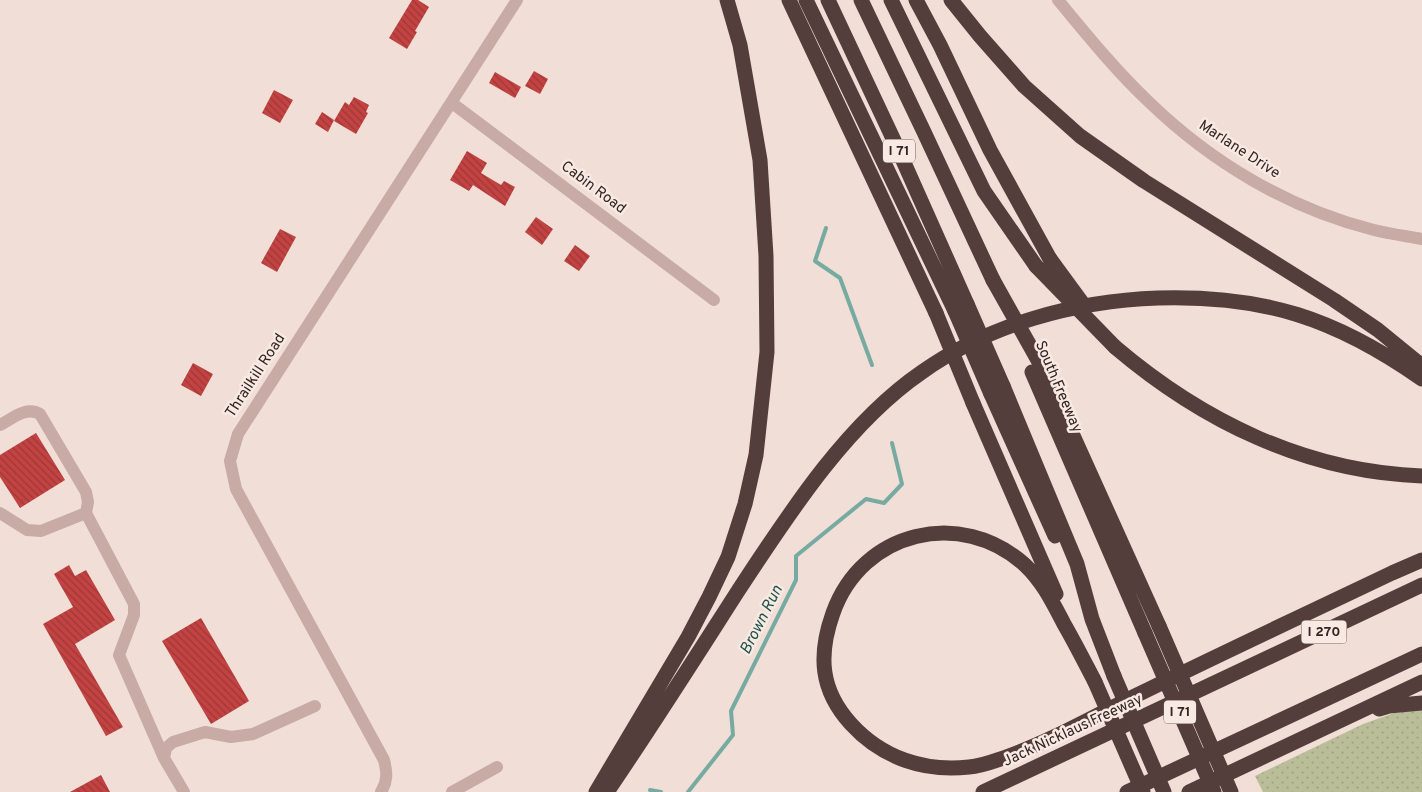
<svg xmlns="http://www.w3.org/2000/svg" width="1422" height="792" font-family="Overpass,sans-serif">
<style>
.grass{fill:url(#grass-dots)}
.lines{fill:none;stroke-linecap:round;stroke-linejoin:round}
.stream{stroke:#77aba1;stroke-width:4}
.building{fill:url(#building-back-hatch)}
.minor{stroke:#c7aba4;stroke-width:12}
.highway{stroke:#533e3c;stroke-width:15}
.highway-bridge{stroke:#533e3c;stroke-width:15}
.labels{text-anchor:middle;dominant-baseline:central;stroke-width:5;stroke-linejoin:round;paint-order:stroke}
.shield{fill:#f8e9e2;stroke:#6d605e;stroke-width:1}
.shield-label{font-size:14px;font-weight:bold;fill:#322625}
.street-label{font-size:15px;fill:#322625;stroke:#f8e9e2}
.water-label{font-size:16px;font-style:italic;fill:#1c5249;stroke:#f8e9e2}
</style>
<defs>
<pattern id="grass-dots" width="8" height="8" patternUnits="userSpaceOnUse" patternTransform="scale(1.25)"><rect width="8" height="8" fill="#babe98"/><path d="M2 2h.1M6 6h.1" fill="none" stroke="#a0a383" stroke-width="1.8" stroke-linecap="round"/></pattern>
<pattern id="building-back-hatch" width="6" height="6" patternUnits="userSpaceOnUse" patternTransform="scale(1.25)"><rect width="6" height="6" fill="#c24342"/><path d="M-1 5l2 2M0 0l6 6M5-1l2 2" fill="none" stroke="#9e3837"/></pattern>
</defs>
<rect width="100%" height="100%" fill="#f0ded7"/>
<!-- grass -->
<path class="grass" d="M1418,710h4v82h-159l-8,-16 108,-52 31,-11z"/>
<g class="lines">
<!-- stream -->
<path class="stream" d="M826,228l-11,33 25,17 32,87
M650,790l11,2
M688,792l45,-57 -2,-24 65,-131v-24l70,-57 18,4 18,-19 -10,-41"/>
</g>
<!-- building -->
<path class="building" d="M412,0h6l11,7 -14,24 2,1 -10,17 -18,-11z
M534,71l14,8 -8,15 -15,-8z
M495,72l26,15 -6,11 -26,-15z
M274,90l19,10 -13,23 -18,-10z
M354,97l15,8 -3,7 2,1 -12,21 -22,-13 11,-19 4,3z
M322,112l12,8 -6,12 -13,-8z
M467,151l20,12 -6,10 20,12 3,-4 11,6 -10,19 -32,-21 -4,6 -19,-11z
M536,217l17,12 -11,16 -17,-13z
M280,229l16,8 -19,35 -16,-9z
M575,245l15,11 -11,15 -15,-10z
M193,363l20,11 -12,22 -20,-11z
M36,433l29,47 -45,28 -20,-31v-22z
M69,565l6,11 11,-6 29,50 -40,24 48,83 -17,9 -63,-112 30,-17 -19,-33z
M201,618l48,83 -38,23 -49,-83z
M101,775l9,17h-40z"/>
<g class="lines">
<!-- minor -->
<path class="minor" d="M1058,0c29,35 58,71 91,102 62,60 140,107 225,128 16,4 32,6 48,9
M452,103l262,197
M0,425c13,-7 26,-19 40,-11l46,78 2,10 -2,11 48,91v11l-15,40 45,103
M0,513l27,17 14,1 45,-18
M184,792l-20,-34 2,-10 7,-6 32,-10 26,5 22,-3 62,-28
M381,792c7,-11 6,-20 3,-32l-148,-271 -6,-28 8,-27 279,-434
M452,792l45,-25"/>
<!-- highway -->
<path class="highway" d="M789,0l147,313
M806,0l149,311
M828,0l69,147 70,157
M861,0l63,132 69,148
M891,0l93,191 52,75
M916,0l24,45 50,105 60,109
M951,0l29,36 44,50 56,50 64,45 190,119 44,30 44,36
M1115,347c87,74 191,125 307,129
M1043,369l116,257
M1032,372l113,261
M1003,386l74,178 15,55 22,57
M991,394l64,142
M973,403l83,191
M1095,682c-10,-19 -20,-39 -31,-58 -11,-21 -21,-42 -39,-59 -64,-58 -163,-34 -192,48 -15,42 -13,77 18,111 31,34 73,48 118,43 13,-1 25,-6 37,-10 45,-16 87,-40 129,-61 85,-42 171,-82 257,-123l30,-13
M1379,709l10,-3 33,-3
M596,792l92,-155 21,-40 19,-40 17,-53 11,-49 11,-103 -1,-96 -6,-96 -20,-115 -13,-45
M607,792c45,-66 88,-134 131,-201 50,-76 108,-167 184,-219 68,-48 153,-71 236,-74 106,-3 177,20 264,81
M983,792l439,-207
M1127,792l295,-138
M1189,792l233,-110"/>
<!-- highway-bridge -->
<path class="highway-bridge" d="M1050,259l33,45
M1036,266l79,81
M993,280l50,89
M967,304l36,82
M955,311l36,83
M936,313l37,90
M1159,626l72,166
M1145,633l69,159
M1114,676l50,116
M1095,682l48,110"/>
</g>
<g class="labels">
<!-- shield labels -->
<g class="shield">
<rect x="883" y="139.5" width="32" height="23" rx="4"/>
<rect x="1301.5" y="620.5" width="45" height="23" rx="4"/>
<rect x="1164" y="700.5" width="32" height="23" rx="4"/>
</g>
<g class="shield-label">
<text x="899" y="151">I 71</text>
<text x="1324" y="632">I 270</text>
<text x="1180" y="712">I 71</text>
</g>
<!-- street labels -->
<g class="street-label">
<text transform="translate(1239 150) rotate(33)">Marlane Drive</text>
<text transform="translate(593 188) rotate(37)">Cabin Road</text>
<text transform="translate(256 376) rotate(-57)">Thrailkill Road</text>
<text transform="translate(1058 387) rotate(67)">South Freeway</text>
<text transform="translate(1073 731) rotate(-25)">Jack Nicklaus Freeway</text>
</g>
<!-- water labels -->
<g class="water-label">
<text transform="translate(762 620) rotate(-63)">Brown Run</text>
</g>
</g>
</svg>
